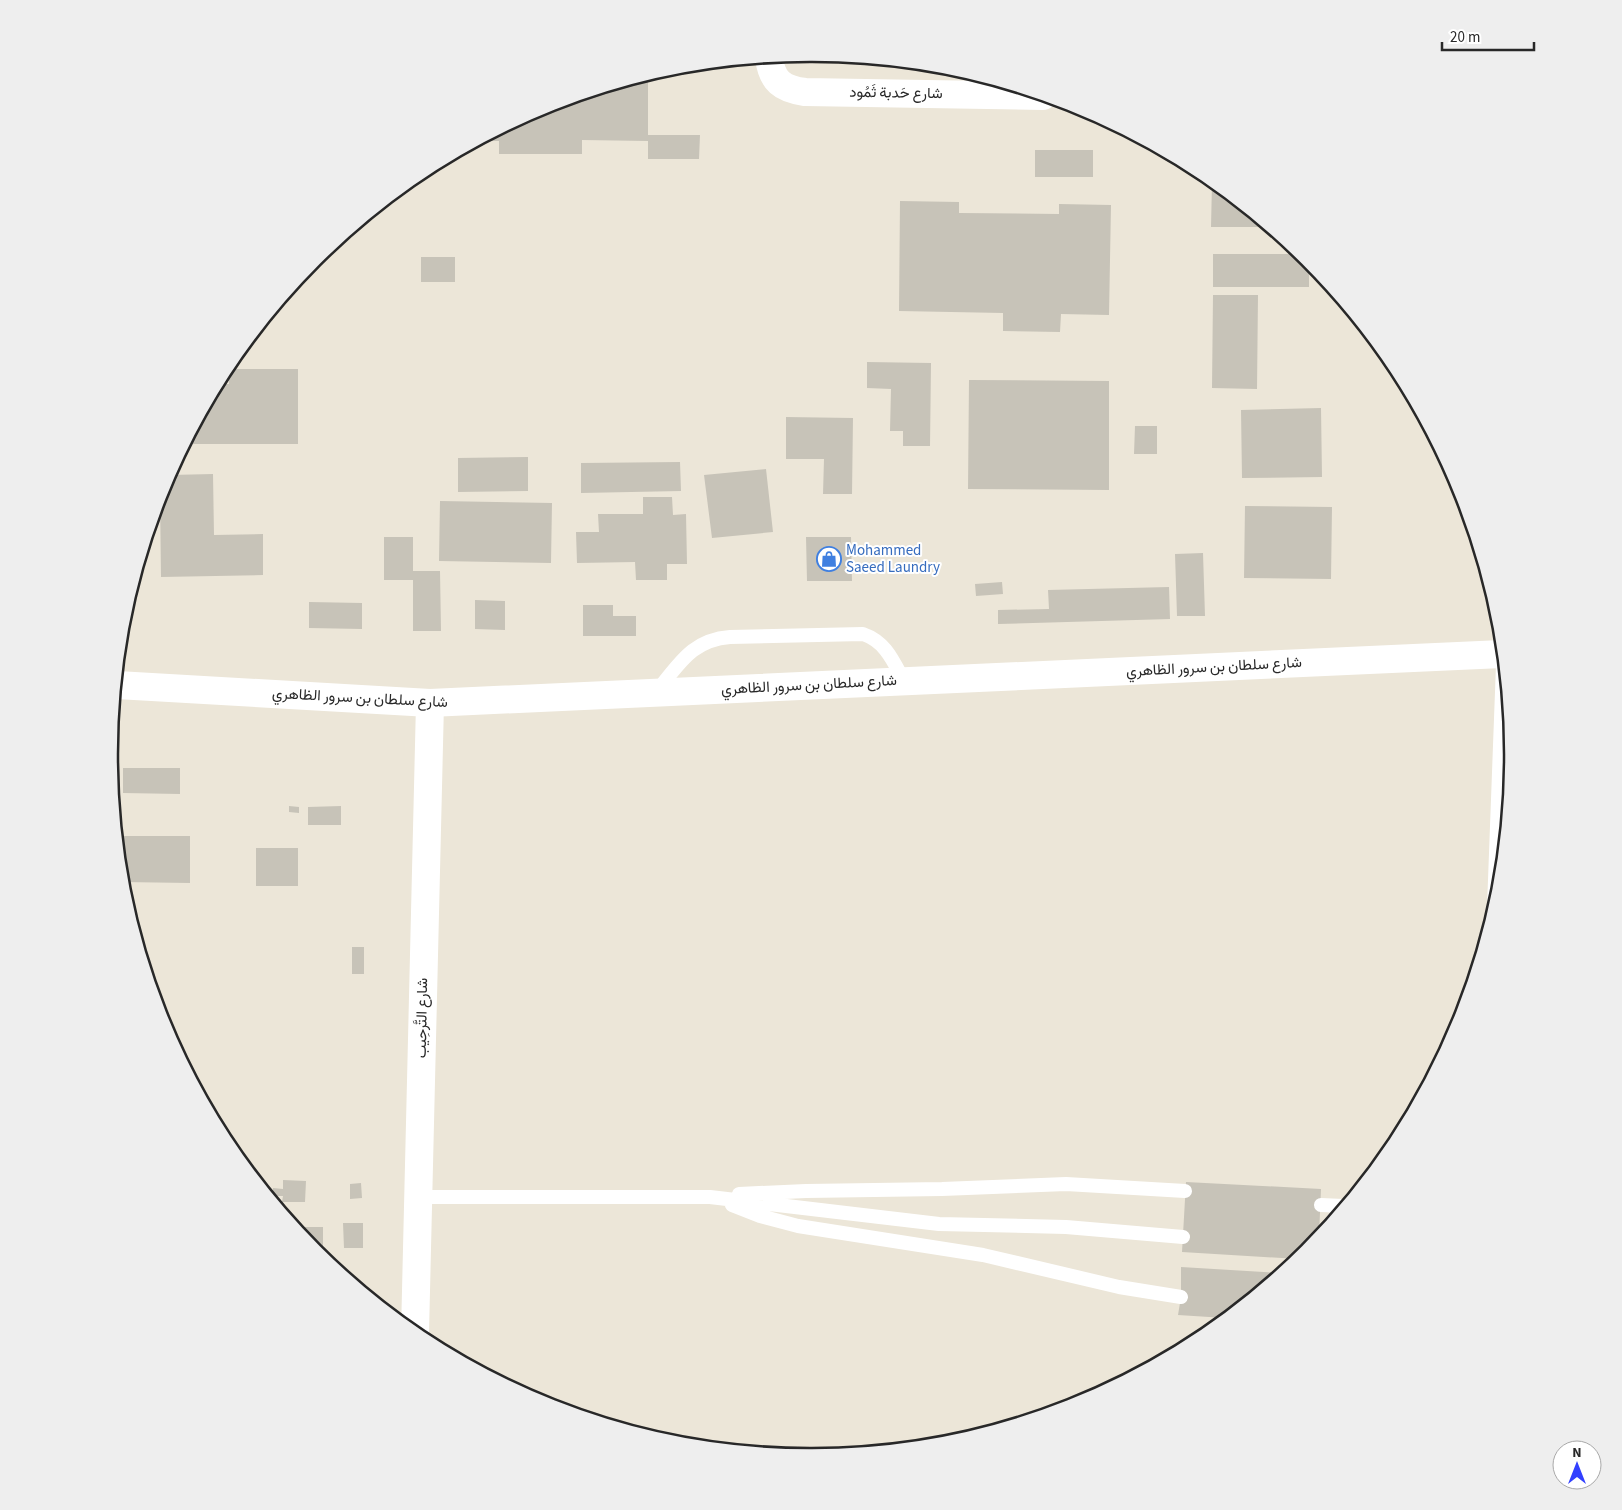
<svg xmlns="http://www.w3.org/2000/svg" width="1622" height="1510" font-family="'Source Sans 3',Vazirmatn,sans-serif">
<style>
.building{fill:#c7c3b8}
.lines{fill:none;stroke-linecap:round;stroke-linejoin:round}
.lane{stroke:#fff;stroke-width:14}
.street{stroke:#fff;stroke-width:28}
.secondary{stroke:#fff;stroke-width:28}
.labels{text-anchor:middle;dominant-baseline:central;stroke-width:4;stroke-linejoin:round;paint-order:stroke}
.street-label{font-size:15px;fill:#282828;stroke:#fff}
.shop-label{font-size:15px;fill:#366cbe;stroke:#fff;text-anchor:start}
.rim{fill:none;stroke:#282828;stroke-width:2.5}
</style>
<rect width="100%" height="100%" fill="#ece6d8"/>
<!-- building -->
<path class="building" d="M684,66v9h-27v-3z
M648,75v60h52l-1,24h-51v-18l-66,-1v14h-83v-13h-20l64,-34z
M1035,150h58v27h-58z
M1212,183h2l54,44h-57z
M900,201l59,1v11l100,1v-10l52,1 -2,110 -48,-1 -1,18 -57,-1v-18l-104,-2z
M1213,254h88l8,7v26h-96z
M421,257h34v25h-34z
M1213,295h45l-1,94 -45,-1z
M867,362l64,1 -1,83h-27v-15h-13l1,-42 -24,-1z
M228,369h70v75h-105v-13l25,-47h11z
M969,380l140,1v109l-141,-1z
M1321,408l1,69 -80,1 -1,-68z
M786,417l67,1 -1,76h-29l1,-35h-38z
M1135,426h22v28h-23z
M528,457v34l-70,1v-34z
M680,462l1,29 -100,2v-30z
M766,469l7,63 -61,6 -8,-63z
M213,474l1,61 49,-1v41l-102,2 -1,-81 3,-10 7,-11z
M643,497h29l1,18 13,-1 1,50h-20v16h-31l-1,-18 -58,1 -1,-31h23l-1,-18h45z
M440,501l112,2 -1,60 -112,-2z
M1245,506l87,1 -1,72 -87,-1z
M384,537h29v34h27l1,60h-28v-51h-29z
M806,537h45l1,44h-45z
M1203,553l2,63h-28l-2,-62z
M1002,582l1,12 -27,2 -1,-12z
M1169,587l1,32 -172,5v-14l51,-1 -1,-19z
M475,600l30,1v29l-30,-1z
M309,602l53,1v26l-53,-1z
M583,605h30v11h23v20h-53z
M110,760h6v9h-5z
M123,768h57v26l-57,-1z
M289,806l10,1v6l-10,-1z
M341,806v19h-33v-18z
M120,836h70v47l-68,-1 -2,-22z
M256,848h42v38h-42z
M352,947h12v27h-12z
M283,1180l23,1 -1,21h-23l1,-6h-10v-8l10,1z
M1186,1182l135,7 -2,47 -12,15 -9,8 -116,-7z
M361,1183l1,15 -12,1v-15z
M343,1223h20v25h-19z
M296,1227h27v31l-8,-7z
M1181,1267l99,6 -55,45 -47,-3 3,-18z"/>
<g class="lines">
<!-- lane -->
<path class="lane" d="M656,692c23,-27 35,-52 74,-55l133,-3c23,8 30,27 41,47
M1494,907l9,-242
M739,1194l67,-3 136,-2 124,-5 119,7
M418,1197h292l229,27 127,3 117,10
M732,1205l28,11 38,10 185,29 136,32 62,10
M1321,1205l22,1"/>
<!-- street -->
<path class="street" d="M769,58c3,23 13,31 36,34l238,4
M415,1333l15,-630"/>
<!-- secondary -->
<path class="secondary" d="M117,685l313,18 1072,-49"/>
</g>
<!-- icons -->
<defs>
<symbol id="shop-ring" viewBox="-11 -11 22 22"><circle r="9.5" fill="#fff" stroke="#3f7fe0" stroke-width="1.5"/><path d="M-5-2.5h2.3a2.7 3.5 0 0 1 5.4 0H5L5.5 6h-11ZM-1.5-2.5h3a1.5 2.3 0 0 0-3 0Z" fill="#3f7fe0"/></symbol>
</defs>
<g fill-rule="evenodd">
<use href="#shop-ring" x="815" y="545" width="28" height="28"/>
</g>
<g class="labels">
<!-- street labels -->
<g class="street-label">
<text transform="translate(896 93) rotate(1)">شارع حَدبة ثَمُود</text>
<text transform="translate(1214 667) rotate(-3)">شارع سلطان بن سرور الظاهري</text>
<text transform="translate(809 685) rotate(-3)">شارع سلطان بن سرور الظاهري</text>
<text transform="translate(360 698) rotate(3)">شارع سلطان بن سرور الظاهري</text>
<text transform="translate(422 1018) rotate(-89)">شارع التَّرحِيب</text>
</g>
<!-- shop labels -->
<g class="shop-label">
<text x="846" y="550">Mohammed<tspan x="846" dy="17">Saeed Laundry</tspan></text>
</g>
</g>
<!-- crop -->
<path d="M0 0H1622V1510H0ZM810 62H812A692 692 0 0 1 1504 754V756A692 692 0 0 1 812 1448H810A692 692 0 0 1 118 756V754A692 692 0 0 1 810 62Z" fill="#eee" fill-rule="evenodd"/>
<path class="rim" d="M810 62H812A692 692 0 0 1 1504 754V756A692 692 0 0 1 812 1448H810A692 692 0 0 1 118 756V754A692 692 0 0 1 810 62Z"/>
<!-- north arrow -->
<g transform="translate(1577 1465)"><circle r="24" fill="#ffffff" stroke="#a9a9a9"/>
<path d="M0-4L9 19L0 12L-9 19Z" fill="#3240ff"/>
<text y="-8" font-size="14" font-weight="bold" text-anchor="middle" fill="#282828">N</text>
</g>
<!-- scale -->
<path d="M1442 42v8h92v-8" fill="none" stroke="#282828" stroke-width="2.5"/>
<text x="1450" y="42" font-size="15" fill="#282828" stroke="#ffffff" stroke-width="4" paint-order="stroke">20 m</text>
</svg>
